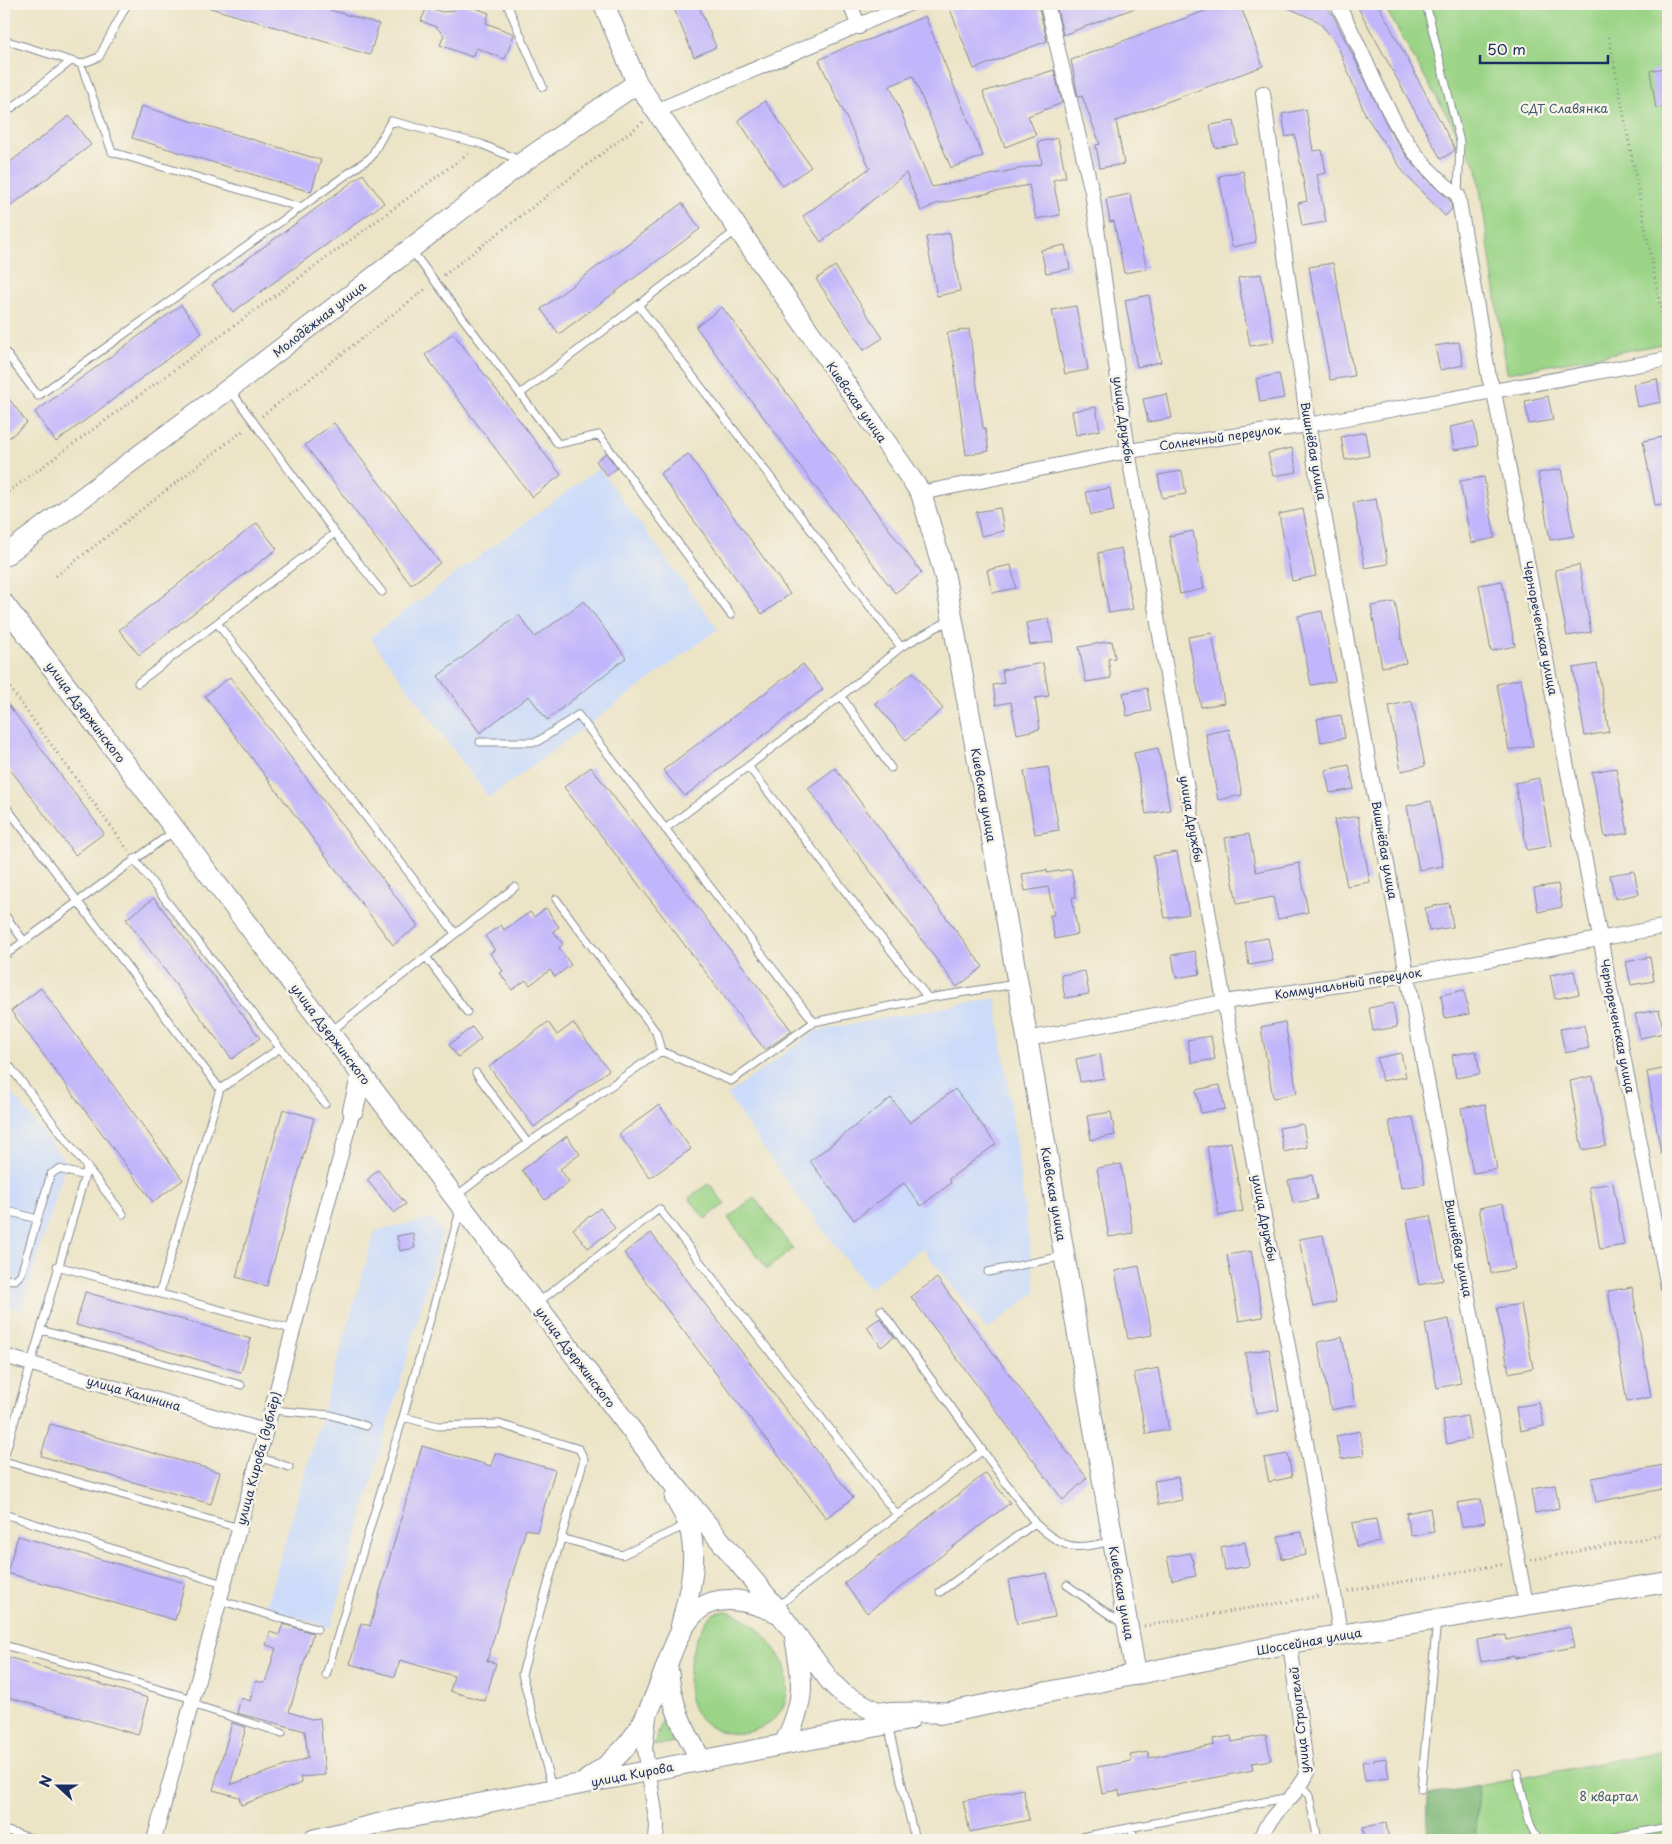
<svg xmlns="http://www.w3.org/2000/svg" width="1672" height="1844" font-family="'Playpen Sans',sans-serif">
<style>
.built{fill:#cbdbf9}
.green{fill:#9bd487;stroke:#5b8272}
.forest{fill:#7cb674;stroke:#4c7269}
.building{fill:#c1b5fb}
.lines{fill:none;stroke-linecap:round;stroke-linejoin:round}
.lane-casing{stroke:#848a92;stroke-width:9}
.street-casing{stroke:#848a92;stroke-width:16}
.secondary-casing{stroke:#848a92;stroke-width:22}
.path{stroke:#848a92;stroke-width:3;stroke-dasharray:1 4;stroke-linecap:butt}
.lane{stroke:#fff;stroke-width:7}
.street{stroke:#fff;stroke-width:14}
.secondary{stroke:#fff;stroke-width:20}
.labels{text-anchor:middle;dominant-baseline:central;stroke-width:5;stroke-linejoin:round;paint-order:stroke}
.park-label{font-size:12px;fill:#3b5868;stroke:#f7f3e8}
.street-label{font-size:12px;fill:#1b2f5e;stroke:#f7f3e8}
</style>
<rect width="100%" height="100%" fill="#f7f3e8"/>
<filter id="ink" filterUnits="userSpaceOnUse"><feTurbulence type="fractalNoise" baseFrequency=".02" numOctaves="2"/><feDisplacementMap in="SourceGraphic" scale="10" xChannelSelector="R" yChannelSelector="G"/><feConvolveMatrix kernelMatrix="1 2 1 2 8 2 1 2 1" color-interpolation-filters="sRGB"/></filter>
<filter id="wash" filterUnits="userSpaceOnUse"><feTurbulence type="fractalNoise" baseFrequency=".0096" numOctaves="4" result="noise"/><feDisplacementMap in="SourceGraphic" scale="20" xChannelSelector="R" yChannelSelector="G"/><feGaussianBlur stdDeviation="1.12" result="paint"/><feColorMatrix in="noise" values="0 0 0 0 0 0 0 0 0 0 0 0 0 0 0 0 0 1.4 0 .05"/><feComposite in="paint" operator="in"/></filter>
<g filter="url(#wash)">
<rect width="100%" height="100%" fill="#ece4c6"/>
<!-- built -->
<path class="built" d="M599,468l119,161 -229,169 -119,-161z
M996,998l40,294 -49,38 -65,-82 -54,41 -87,-115 -54,-79 89,-64z
M4,1082l62,81 -44,147 -18,-5z
M433,1218l9,15 -111,395 -65,-21 109,-376z"/>
<!-- green -->
<path class="green" d="M1383,4h285v339l-161,30 -30,-205z
M709,1183l16,21 -20,15 -16,-21z
M754,1197l39,52 -26,20 -39,-51z
M727,1611c27,8 43,29 57,53 3,6 2,13 3,19 7,61 -109,77 -98,-12 2,-22 9,-43 25,-58z
M667,1706l15,34 -28,6z
M1668,1750v90h-193l4,-54z"/>
<!-- forest -->
<path class="forest" d="M1479,1786l-4,54h-48l1,-45z"/>
<g id="blocks">
<!-- building -->
<path class="building" d="M207,4h102l70,20 -9,31 -163,-48z
M456,4h8l25,9 -3,10 28,11 -9,25 -29,-11 -4,9 -32,-12 4,-10 -8,-8 -15,-6 6,-14 15,5 11,-1z
M672,4h26l18,43 -22,10z
M948,4h90l9,37 -73,28z
M1056,4h87v1l-80,30z
M1224,4h16l23,62 -147,55 8,43 -24,4 -4,-23 4,-1 -18,-48 -4,1 -7,-37z
M1279,4h39l9,4 6,7 59,120 17,24 19,22 22,19 2,9 -7,7 -40,-42 -39,-58 -30,-74 -18,-21z
M1356,4h22l76,143v4l-13,8z
M925,16l58,140 -32,12 -38,-92 -23,10 42,101 110,-23 -4,-22 20,-4 8,39 -13,3 7,35 -24,4 -7,-34 -93,19 -15,7 -15,-38 -85,69 -18,-26 67,-48 -51,-108 29,-14 23,-7z
M1668,67v39l-12,2 -6,-37z
M1054,70l8,33 -34,13 8,19 -31,12 -22,-55z
M765,101l46,66 -28,19 -45,-66z
M141,106l180,54 -10,32 -179,-54z
M1306,109l7,42 9,-1 4,23 -9,2 9,47 -24,4 -4,-23 9,-2 -12,-66 -9,2 -4,-23z
M69,116l22,29 -87,66v-44z
M1234,121l4,23 -23,4 -5,-23z
M1243,171l13,71 -24,5 -13,-71z
M363,174l21,29 -151,109 -21,-27z
M1130,194l17,75 -23,4 -10,-52 -4,1 -4,-23z
M682,203l18,26 -141,105 -18,-25z
M950,233l10,58 -23,5 -11,-59z
M1065,245l5,24 -24,4 -5,-23z
M1333,263l21,113 -24,4 -21,-113z
M835,266l48,72 -19,12 -48,-71z
M1261,274l13,68 -24,4 -12,-68z
M1149,295l12,67 -24,5 -12,-67z
M181,305l21,28 -146,109 -21,-30z
M1076,306l12,64 -23,4 -13,-64z
M722,307l200,266 -27,20 -199,-266z
M969,329l14,99h2l4,23 -23,4 -12,-94 -7,-28z
M453,333l108,142 -29,22 -107,-142z
M1459,342l4,23 -23,5 -5,-24z
M1279,374l5,24 -24,4 -4,-23z
M1657,379l4,23 -24,5 -4,-23z
M4,392l23,31 -23,19z
M1167,394l5,24 -24,4 -5,-23z
M1548,396l5,24 -24,4 -4,-23z
M1096,407l4,23 -24,5 -4,-24z
M1474,422l4,24 -24,4 -4,-23z
M334,423l106,140 -29,22 -106,-140z
M1365,432l4,24 -24,4 -4,-23z
M1668,436v67l-13,2 -12,-64z
M1292,448l5,24 -24,4 -5,-23z
M606,453l11,15 -10,8 -11,-15z
M688,454l102,140 -28,20 -102,-140z
M1561,469l13,67 -24,4 -12,-67z
M1182,471l4,23 -24,4 -4,-23z
M1484,477l11,61 -24,5 -11,-62z
M1110,488l4,23 -23,4 -5,-23z
M1376,499l12,65 -23,4 -12,-65z
M1000,508l4,23 -23,5 -5,-24z
M1303,509l13,67 -24,5 -13,-67z
M257,523l20,26 -138,106 -20,-25z
M1193,531l11,58 -24,5 -11,-58z
M1121,548l12,61 -24,4 -11,-60z
M1011,565l5,23 -24,5 -5,-23z
M1579,565l12,67 -24,4 -12,-66z
M1502,581l13,65 -24,5 -12,-66z
M584,601l42,57 -79,62 -18,-24 -49,37 -42,-57 81,-61 16,22z
M1395,602l11,61 -24,4 -11,-61z
M1322,611l13,70 -24,4 -13,-69z
M1049,619l4,23 -23,3 -4,-22z
M1212,633l12,70 -23,4 -13,-70z
M1112,641l3,17 -7,1 3,19 -25,4 -7,-35z
M1043,663l6,33 -14,2 5,31 -23,5 -6,-32 -15,3 -3,-20 11,-2 -2,-13z
M803,664l20,25 -138,107 -22,-26z
M1597,664l12,68 -24,4 -12,-68z
M913,672l30,37 -37,31 -31,-37z
M230,677l188,249 -25,19 -188,-249z
M1521,679l12,67 -24,4 -12,-66z
M1147,688l4,23 -24,5 -4,-23z
M4,699l100,134 -29,22 -71,-94z
M1412,701l13,65 -24,5 -12,-65z
M1341,715l4,23 -24,4 -4,-23z
M1229,729l13,66 -24,5 -12,-66z
M1158,748l12,62 -24,4 -12,-61z
M1349,765l5,24 -24,4 -5,-23z
M591,767l201,264 -27,19 -201,-263z
M1048,767l11,63 -24,4 -11,-63z
M835,768l148,199 -26,20 -149,-199z
M1616,768l12,65 -23,4 -13,-65z
M1539,778l12,68 -24,4 -12,-67z
M1431,801l12,65 -24,4 -12,-64z
M1358,816l12,66 -23,4 -13,-66z
M1249,834l7,38 43,-9 9,49 -30,7 -5,-22 -36,7 -12,-66z
M1177,852l12,62 -24,4 -12,-62z
M1071,869l5,28h-4l6,37 -23,5 -5,-24h4l-6,-28 -23,4 -3,-17 25,-4v3z
M1634,871l5,23 -24,5 -5,-24z
M1558,884l4,23 -24,5 -4,-24z
M154,898l106,140 -28,21 -106,-140z
M1449,903l4,24 -24,4 -4,-23z
M546,908l13,19 -6,4 10,13 -4,4 12,17 -16,12 -5,-7 -20,15 -4,-5 -14,10 -12,-17 3,-2 -13,-18 5,-3 -10,-14 16,-11 3,5 26,-18 4,5z
M1268,938l5,23 -24,4 -4,-23z
M1195,951l5,23 -24,4 -4,-23z
M1650,957l4,24 -23,4 -5,-23z
M1085,971l4,23 -24,4 -4,-23z
M1574,971l5,23 -24,5 -5,-24z
M41,988l142,192 -30,22 -142,-191z
M1464,990l5,24 -24,4 -4,-23z
M1393,1003l4,24 -24,4 -4,-23z
M1659,1010l5,23 -24,5 -5,-24z
M548,1022l9,13 16,-12 36,47 -75,57 -45,-60z
M1285,1022l12,71 -24,5 -12,-71z
M1584,1025l5,23 -24,5 -5,-24z
M472,1027l9,12 -23,18 -9,-12z
M1211,1036l4,23 -23,4 -5,-23z
M1476,1051l4,23 -24,4 -4,-23z
M1401,1053l5,24 -24,4 -5,-23z
M1100,1054l4,24 -24,4 -4,-23z
M1668,1068v84l-7,1 -14,-81z
M1593,1076l13,70 -24,4 -12,-69z
M1220,1085l5,24 -24,4 -5,-23z
M955,1089l41,55 -47,35 2,4 -30,23 -17,-23 -50,37 -44,-59 81,-63 19,25z
M1485,1104l12,65 -24,4 -12,-65z
M659,1105l32,44 -41,29 -31,-44z
M283,1109l31,9 -47,168 -31,-9z
M1111,1112l4,23 -24,5 -4,-24z
M1413,1117l12,67 -24,4 -12,-67z
M1303,1124l4,23 -23,5 -5,-24z
M567,1136l13,18 -20,15 9,13 -24,18 -23,-30z
M1231,1142l12,69 -24,5 -12,-69z
M1121,1164l12,69 -24,4 -12,-69z
M378,1170l28,34 -12,9 -27,-33z
M1312,1175l5,24 -24,4 -5,-23z
M1613,1183l11,62 -24,4 -11,-62z
M1503,1203l12,66 -24,4 -12,-65z
M600,1208l15,20 -27,20 -15,-19z
M1430,1216l13,64 -24,5 -12,-65z
M413,1233l2,15 -15,3 -3,-15z
M651,1233l202,265 -27,20 -202,-265z
M1323,1235l13,67 -23,5 -14,-68z
M1251,1251l12,66 -24,4 -12,-66z
M1139,1266l13,69 -24,4 -13,-68z
M937,1278l150,200 -24,22 -152,-203z
M1632,1287l19,110 -24,5 -19,-111z
M85,1292l166,47 -10,33 -165,-47z
M1521,1304l12,64 -24,5 -12,-65z
M880,1318l14,19 -13,10 -14,-20z
M1449,1319l12,64 -24,5 -12,-64z
M1342,1337l13,68 -24,5 -13,-68z
M1269,1349l10,61 -23,4 -11,-61z
M1158,1368l11,62 -23,4 -12,-61z
M1539,1403l5,23 -24,5 -4,-24z
M1467,1416l4,23 -24,5 -4,-24z
M50,1424l170,48 -9,32 -170,-48z
M1360,1431l4,24 -23,4 -5,-23z
M422,1446l69,20 4,-13 60,17 -18,62 -11,-3 -39,132 9,2 -11,38 -35,-10 4,-15 -54,-16 -5,17 -45,-13 11,-41 9,3z
M1288,1454l4,23 -23,5 -5,-24z
M1664,1465l4,23 -72,14 -4,-24z
M986,1473l24,30 -143,110 -23,-30z
M1178,1477l4,23 -24,5 -4,-24z
M1555,1485l4,23 -24,5 -4,-24z
M1481,1499l4,23 -23,5 -5,-24z
M1430,1508l4,24 -23,4 -5,-23z
M1376,1519l4,23 -24,4 -4,-23z
M1302,1532l4,23 -24,4 -4,-23z
M18,1536l167,47 -10,37 -168,-47z
M1245,1542l4,24 -24,4 -4,-23z
M1191,1553l5,23 -24,4 -5,-23z
M1047,1573l8,44 -38,7 -8,-44z
M283,1624l30,9 -24,79 22,7 9,-1 5,57 -25,2 2,6 -61,22 -2,-8 -26,-7 19,-67 14,4 -16,58 78,-27 -3,-27 -68,-18 4,-15 9,3 6,-20 9,2 11,-35 -10,-3 4,-13 9,3z
M1570,1627l4,20 -59,11 -1,-2 -33,6 -4,-22 29,-5 1,5z
M4,1656l144,42 -10,37 -134,-39z
M1266,1735l5,25 -19,3 1,7 -133,26 -1,-6 -17,3 -5,-26 35,-6 -2,-6 18,-3 1,6 65,-13 -1,-6 18,-3 1,6z
M1386,1758l3,20 -24,3 -3,-19z
M1023,1789l6,31 -59,12 -7,-31z
M1386,1823l3,17h-24l-2,-13z"/>
</g>
</g>
<g filter="url(#ink)">
<use href="#blocks" fill-opacity="0" stroke="#848a92" stroke-width="1"/>
<g class="lines">
<defs>
<path id="lane" d="M507,4l36,83
M1426,4l34,138 -2,53
M4,40l77,24 31,88 187,55
M81,64l18,-7 28,-53
M4,114l67,-53
M412,251l146,193 41,-9 132,180
M638,305l263,342
M4,350l34,46 333,-239 20,-36 90,23 38,16
M520,394l217,-164
M335,533l47,59
M217,623l238,310
M138,683l197,-150 -104,-142
M841,696l50,72
M480,742h57l41,-27 236,307 114,-24 88,-14
M748,766l180,232
M4,804l216,285 -60,203
M665,829l176,-133 60,-49 49,-27
M134,859l146,189
M556,899l100,133 5,19 70,30 83,-59
M4,914l20,27
M4,956l170,-125
M426,957l41,55
M330,1032l185,-145
M4,1059l119,155
M476,1073l51,69
M220,1089l60,-41 45,56
M456,1196l46,-35 159,-110
M4,1210l33,9
M460,1211l-57,206 35,9 61,-2 80,25 5,10 -62,215 30,114
M57,1266l238,64
M988,1272l76,-16
M4,1279l11,1 6,-6 30,-100 8,-5 26,7
M536,1304l123,-95 238,306 85,-64
M881,1310l154,213c27,26 40,28 76,18
M41,1330l200,55
M271,1410l60,5 35,11
M258,1457l31,10
M4,1458l83,-290
M4,1461l235,67
M4,1514l219,70
M561,1538l61,17 64,-30
M1067,1585l57,40
M940,1592l95,-69
M219,1600l98,29
M778,1606l119,-91
M4,1645l189,54
M326,1675l77,-258
M192,1704l90,29
M888,1725l27,115
M1517,1773l13,51 8,16
M1302,1785l7,11 9,44
M1421,1789l16,-169
M1132,1828l2,12
M4,1830l34,10
M1066,1840l223,-43
M1598,1840l70,-13"/>
<path id="street" d="M850,4l9,23
M1047,4l45,188 36,259 96,551 110,591 6,42
M1337,4c41,70 51,140 121,191l31,183 5,14 174,895
M1263,93l45,332 99,550 119,629
M656,111l253,-107
M921,493l207,-42 180,-26 360,-66
M1027,1039l197,-37 183,-27 261,-49
M4,1356l261,75
M649,1717l-4,32 12,76 -1,15
M154,1840c67,-243 133,-486 199,-730
M1260,1840c8,-27 36,-41 47,-66l-17,-131"/>
<path id="secondary" d="M604,4l33,79 284,410 24,84 73,407 118,691
M4,556l226,-168 293,-226 114,-79
M4,604l654,861 118,143 54,73 14,14 31,16 15,2 62,-1
M353,1110l9,-36
M675,1498c5,9 11,18 14,28 10,34 0,67 -8,100
M668,1669c3,37 15,59 33,91
M940,1714l350,-71 378,-61
M784,1744c21,-41 20,-61 11,-106
M587,1780c21,-14 40,-31 53,-53 40,-65 30,-163 138,-114
M313,1840l73,-18 523,-102"/>
</defs>
<!-- lane casing -->
<use href="#lane" class="lane-casing"/>
<!-- street casing -->
<use href="#street" class="street-casing"/>
<!-- secondary casing -->
<use href="#secondary" class="secondary-casing"/>
<!-- path -->
<path class="path" d="M1609,37l54,284 5,12
M444,275l199,-153
M262,416l165,-128
M4,495l465,-342
M4,510l1,2
M56,576l189,-147
M4,680l124,170
M1531,1560l137,-26
M1348,1591l157,-27
M1144,1626l176,-30"/>
<!-- lane -->
<use href="#lane" class="lane"/>
<!-- street -->
<use href="#street" class="street"/>
<!-- secondary -->
<use href="#secondary" class="secondary"/>
</g>
</g>
<g class="labels">
<!-- park labels -->
<g class="park-label">
<text x="1564" y="108">СДТ Славянка</text>
<text x="1609" y="1796">8 квартал</text>
</g>
<!-- street labels -->
<g class="street-label">
<text transform="translate(319 319) rotate(-38)">Молодёжная улица</text>
<text transform="translate(857 402) rotate(55)">Киевская улица</text>
<text transform="translate(1124 420) rotate(82)">улица Дружбы</text>
<text transform="translate(1220 437) rotate(-8)">Солнечный переулок</text>
<text transform="translate(1314 451) rotate(80)">Вишнёвая улица</text>
<text transform="translate(1541 628) rotate(79)">Чернореченская улица</text>
<text transform="translate(86 712) rotate(53)">улица Дзержинского</text>
<text transform="translate(984 795) rotate(80)">Киевская улица</text>
<text transform="translate(1192 819) rotate(80)">улица Дружбы</text>
<text transform="translate(1385 850) rotate(80)">Вишнёвая улица</text>
<text transform="translate(1348 983) rotate(-9)">Коммунальный переулок</text>
<text transform="translate(1618 1026) rotate(79)">Чернореченская улица</text>
<text transform="translate(331 1034) rotate(53)">улица Дзержинского</text>
<text transform="translate(1054 1194) rotate(80)">Киевская улица</text>
<text transform="translate(1265 1218) rotate(79)">улица Дружбы</text>
<text transform="translate(1459 1248) rotate(79)">Вишнёвая улица</text>
<text transform="translate(576 1357) rotate(53)">улица Дзержинского</text>
<text transform="translate(134 1393) rotate(16)">улица Калинина</text>
<text transform="translate(258 1458) rotate(-75)">улица Кирова (дублёр)</text>
<text transform="translate(1122 1593) rotate(80)">Киевская улица</text>
<text transform="translate(1309 1641) rotate(-10)">Шоссейная улица</text>
<text transform="translate(1299 1720) rotate(-96)">улица Строителей</text>
<text transform="translate(632 1774) rotate(-11)">улица Кирова</text>
</g>
</g>
<!-- margin -->
<rect width="1672" height="1844" fill="none" stroke="#f7f3e8" stroke-width="20"/>
<!-- north arrow -->
<g transform="translate(58 1786) rotate(291)" stroke="#f7f3e8" stroke-width="4" paint-order="stroke">
<path d="M0-4L9 19L0 12L-9 19Z" fill="#1b2f5e"/>
<text y="-8" font-size="14" font-weight="bold" text-anchor="middle" fill="#1b2f5e">N</text>
</g>
<!-- scale -->
<path d="M1480 55v8h128v-8" fill="none" stroke="#1b2f5e" stroke-width="2.5"/>
<text x="1487" y="55" font-size="15" fill="#1b2f5e" stroke="#f7f3e8" stroke-width="4" paint-order="stroke">50 m</text>
</svg>
